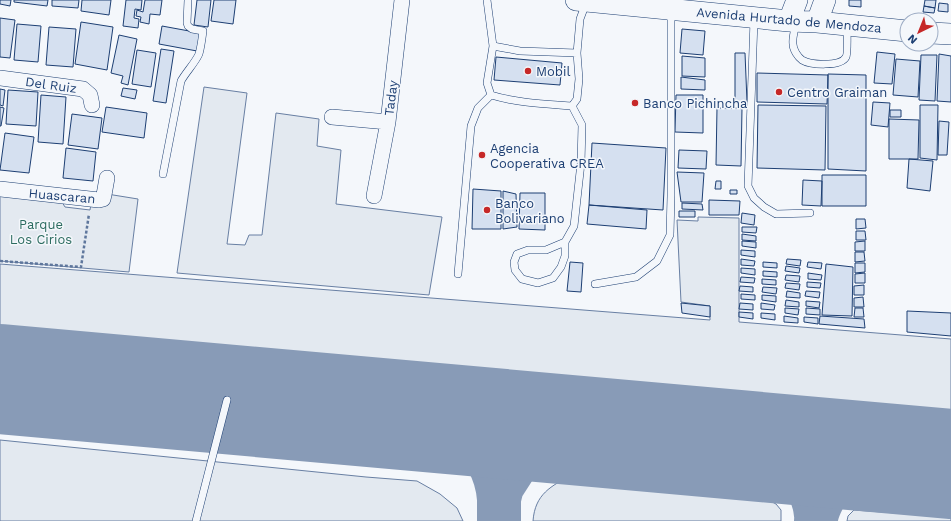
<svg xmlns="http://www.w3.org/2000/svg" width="951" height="521" font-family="'Work Sans',sans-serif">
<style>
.green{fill:#e3e9f0;stroke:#687fa3}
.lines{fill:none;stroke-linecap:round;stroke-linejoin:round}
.taxiway{stroke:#889bb7;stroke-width:44}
.runway{stroke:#889bb7;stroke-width:110}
.building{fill:#d5e0f0;stroke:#1d3f73}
.service-casing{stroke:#1d3f73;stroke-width:8}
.minor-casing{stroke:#1d3f73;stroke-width:16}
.secondary-casing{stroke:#1d3f73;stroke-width:22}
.path{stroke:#5e769c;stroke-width:2.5;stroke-dasharray:3 2;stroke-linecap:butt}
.service{stroke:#f4f7fb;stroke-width:7}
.minor{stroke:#f4f7fb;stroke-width:15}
.secondary{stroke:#f4f7fb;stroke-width:21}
.poi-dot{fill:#c62828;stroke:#f4f7fb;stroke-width:1.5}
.labels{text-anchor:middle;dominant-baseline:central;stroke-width:3;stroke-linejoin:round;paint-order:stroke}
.street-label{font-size:13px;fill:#1d3f73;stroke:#f4f7fb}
.poi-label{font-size:13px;fill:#1d3f73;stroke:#f4f7fb;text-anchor:start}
.park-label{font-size:13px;fill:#2c6c60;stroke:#f4f7fb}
</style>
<rect width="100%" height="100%" fill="#f4f7fb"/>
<!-- green -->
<path class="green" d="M204,87l43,6 -20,151 18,1 4,-10h13l14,-122 43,6 -2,27 24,4 -5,54 106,13 -13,78 -252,-22z
M0,193l60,6 5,8 25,3 1,-7 16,-9 31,5 -9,73 -129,-11z
M698,217l41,1v104l212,17v76l-951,-86v-65l710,56v-14l-29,-4 -4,-82 21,1z
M0,440l366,37 51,4 23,13 17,14 6,13h-463z
M572,475l191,22 13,7 5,6v11h-248c2,-27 18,-35 39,-46z
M854,510l97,7v4h-104l1,-5z"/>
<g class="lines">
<!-- taxiway -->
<path class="taxiway" d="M414,416c15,3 31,6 45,14 24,15 38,42 40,69
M733,445c15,3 35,5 49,13 20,11 32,35 34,57
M499,521v-22l3,-12 18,-28 11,-11 15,-8 18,-5 40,-2
M816,521c0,-8 4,-16 8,-24 14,-28 39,-32 68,-38"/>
<!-- runway -->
<path class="runway" d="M0,379l951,85"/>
</g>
<!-- building -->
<path class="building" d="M0,0h11l-1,6 -10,-2z
M14,0h34l-1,6 -33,-4z
M52,0h27l-1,8 -26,-2z
M82,0h29l-2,15 -28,-4z
M126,0h16l-1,10 -6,-1 -1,9 5,1 -1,9 -15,-2z
M145,0h17l-2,15 -10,-1 -1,10 -9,-2 1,-5 -5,-1 1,-6 6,2z
M197,0h14l-3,27 -14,-2z
M214,0h22l-3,24 -22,-3z
M849,0h12v7l-12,-1z
M925,0h11l-1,8 -11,-2z
M939,3l9,1v8l-10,-1z
M924,6l11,2 -1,5 -11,-1z
M0,18l15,2 -5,38 -10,-1z
M81,22l32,5 -6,43 -32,-6z
M17,24l24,2 -3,36 -24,-2z
M162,26l38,7 -3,18 -38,-7z
M49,27l27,2 -3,38 -27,-2z
M682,29l23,2 -2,24 -23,-2z
M119,35l18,4 -9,46 -7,-2 2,-7 -12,-3z
M161,49l13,2 -8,52 -13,-2z
M137,50l19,3 -5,34 -19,-3z
M877,52l18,2 -3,30 -18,-1z
M735,53h10l2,49 -12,1z
M939,54l12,2v46l-14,-1z
M921,55h16l-2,46 -16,-1z
M682,56l23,2v19l-23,-1z
M496,57l66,6 -2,22 -66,-5z
M896,59l24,2 -2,36 -25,-2z
M757,73l71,2 -1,29 -70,-2z
M828,74l38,1v96l-38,-2z
M681,77l24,3v10l-24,-1z
M123,88l14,2 -2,9 -14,-3z
M0,89l5,1 -2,16 -3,-1z
M8,90l30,2 -2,34 -30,-2z
M41,95l25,2 -3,47 -25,-2z
M676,95h27v38l-28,-1z
M873,102l17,1 -2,24 -17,-2z
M758,105l68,1 -1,64 -68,-2z
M920,105h18l-1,55 -17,-2z
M0,107l4,1 -3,18h-1z
M106,107l41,6 -3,25 -42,-6z
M717,108h25l-1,58 -25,-1z
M890,110h11v7h-11z
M72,114l30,4 -4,31 -30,-4z
M889,119l30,1 -1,39h-29z
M939,121l10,1 -2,33h-9z
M5,133l29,4 -5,36 -29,-3z
M592,143l74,5 -3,62 -74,-5z
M66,148l30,4 -3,29 -30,-3z
M679,150l28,1 -1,18 -28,-1z
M909,159l24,2 -3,30 -23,-3z
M677,172l27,1 -2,29h-21z
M822,175h44v31h-44z
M803,180l19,1 -1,25 -19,-1z
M716,181h5v8h-6z
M473,189l28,2v38h-29z
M730,190h7v4h-7z
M503,191l13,3 1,33 -14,2z
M520,193h25v37l-26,-1z
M709,200l31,1 -1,14h-30z
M682,203l20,1 1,6 -21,-1z
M589,205l58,5 -1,19 -59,-5z
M679,211h16v6h-16z
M742,213l13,2 -1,10 -13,-2z
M856,219h9l1,9 -10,1z
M742,227h15l-1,6 -14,-1z
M856,231h9l1,9h-10z
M742,234l14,2v5l-14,-1z
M742,241l14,1v6l-14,-2z
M865,241v10h-10v-9z
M741,250l14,1v6l-14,-2z
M855,252h9l1,9 -10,1z
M741,259l14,2 -1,5 -13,-1z
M787,259l14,1 -1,6 -14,-2z
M570,262l13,1 -2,29 -14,-1z
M763,262l14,1v5l-14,-1z
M808,262l14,1 -1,6 -14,-2z
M855,263h10v9l-10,1z
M826,264l27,3 -1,49 -30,-1z
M786,266l14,2 -1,5 -14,-2z
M741,268l14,1v6l-14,-2z
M763,271l14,1v5l-14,-1z
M808,273l14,2 -1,5 -13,-1z
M865,273v10h-10v-9z
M786,275l14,1 -1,6 -14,-2z
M741,277l14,1 -1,5 -14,-1z
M762,279l14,1v5l-14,-1z
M807,282l14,1 -1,5 -13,-1z
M786,283l14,1 -1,6 -14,-2z
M864,285v10h-10v-9z
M740,286l13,1v5l-14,-1z
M763,287l14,1 -1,6 -14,-2z
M787,291l13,2v5l-14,-1z
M806,291l14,1 -1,6 -14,-2z
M741,294l14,1v5l-14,-1z
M762,295l14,1v6l-14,-2z
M863,297l1,10h-10v-9z
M786,300l13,2v5l-14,-1z
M806,301l14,1 -1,6 -13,-2z
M681,303l29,3v11l-28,-4z
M740,303l13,1v6l-14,-1z
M761,303l14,2 -1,5 -13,-1z
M785,308l14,1 -1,6 -13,-2z
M806,308l14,1v6l-14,-1z
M855,308h8l1,9h-10z
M907,311l44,2v23l-44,-4z
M739,312l14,1v6l-14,-2z
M761,313l14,1v6l-14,-2z
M784,316l14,2v5l-14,-1z
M820,316l44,3 1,9 -46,-4z
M804,317l14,1v6l-14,-2z"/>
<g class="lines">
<defs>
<path id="service" d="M487,0l6,46 27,5 57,2 3,-34 6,-16
M754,20l-6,166 6,12 10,9 12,7 34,-1
M796,23c-1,6 -4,15 -3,21 0,6 5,13 9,16 8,5 39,7 44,-3 2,-3 1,-25 1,-30
M493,46l-6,37 4,12c26,8 54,9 81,11l5,-7 2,-20 -2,-26
M163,174l18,-93c5,-9 14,-18 18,-27 2,-7 3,-15 4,-23l-11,-2 -4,-3 -1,-3 1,-23
M565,242l-19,8h-18l-11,4 -3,8 1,8 7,9 16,4 15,-5 8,-11 4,-11v-14l9,-16 7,-63 1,-38 -10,-19
M458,274l13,-148 7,-18 13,-13
M595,284l41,-7 21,-16 13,-26 1,-39v-185
M196,521l31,-121"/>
<path id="minor" d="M0,78l83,11 7,6 2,10
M332,117l56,5
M0,189l99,11 4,-1 1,-4 3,-17
M374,196l14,-74 14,-122"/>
<path id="secondary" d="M576,0l213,21 28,1 90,9
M789,21l8,-21
M817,22l8,-22
M931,33l20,1"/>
</defs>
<!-- service casing -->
<use href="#service" class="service-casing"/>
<!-- minor casing -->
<use href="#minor" class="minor-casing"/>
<!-- secondary casing -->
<use href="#secondary" class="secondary-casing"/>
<!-- path -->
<path class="path" d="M0,261l81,6 8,-53"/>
<!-- service -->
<use href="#service" class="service"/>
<!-- minor -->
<use href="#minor" class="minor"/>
<!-- secondary -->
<use href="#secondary" class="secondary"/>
</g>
<!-- markers -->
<g class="poi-dot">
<circle cx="528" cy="71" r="4"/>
<circle cx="779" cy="92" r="4"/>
<circle cx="635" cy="103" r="4"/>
<circle cx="482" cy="155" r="4"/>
<circle cx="487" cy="210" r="4"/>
</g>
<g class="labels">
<!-- street labels -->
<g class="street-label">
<text transform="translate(789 20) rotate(5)">Avenida Hurtado de Mendoza</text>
<text transform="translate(51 85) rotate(8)">Del Ruiz</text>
<text transform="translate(391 98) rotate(-83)">Taday</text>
<text transform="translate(62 196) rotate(5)">Huascaran</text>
</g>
<!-- poi labels -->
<g class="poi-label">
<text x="536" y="71">Mobil</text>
<text x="787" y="92">Centro Graiman</text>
<text x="643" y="103">Banco Pichincha</text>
<text x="490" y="148">Agencia<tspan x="490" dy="15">Cooperativa CREA</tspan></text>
<text x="495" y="203">Banco<tspan x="495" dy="15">Bolivariano</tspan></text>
</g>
<!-- park labels -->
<g class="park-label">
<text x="41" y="224">Parque<tspan x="41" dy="15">Los Cirios</tspan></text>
</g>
</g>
<!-- north arrow -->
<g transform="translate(919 32) rotate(223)"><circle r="19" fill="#f4f7fb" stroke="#9eadc5"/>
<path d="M0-3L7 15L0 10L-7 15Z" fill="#c62828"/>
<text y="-6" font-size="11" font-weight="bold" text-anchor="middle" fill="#1d3f73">N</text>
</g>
</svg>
